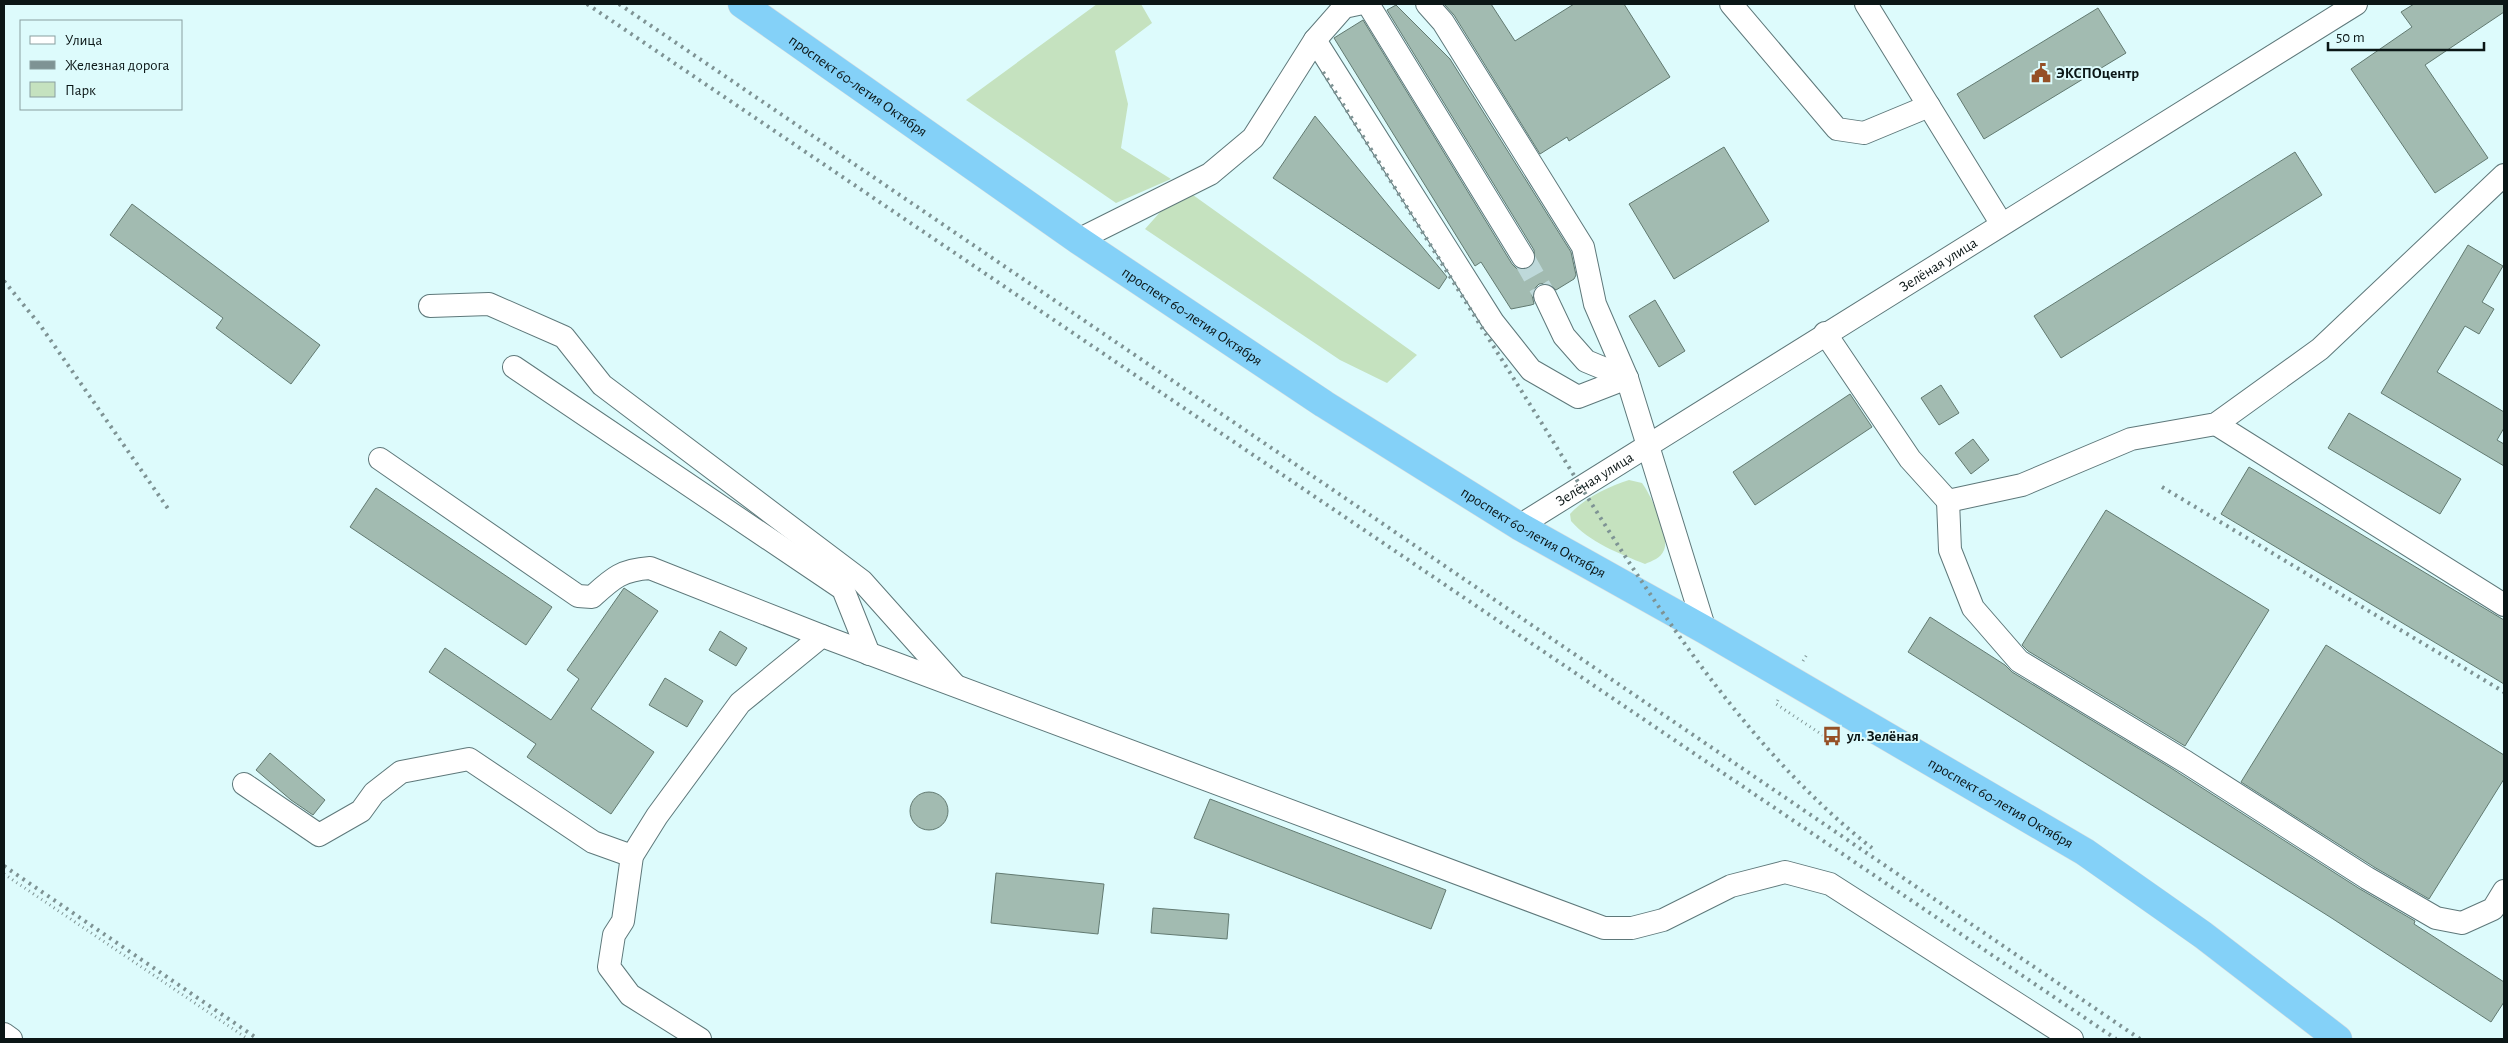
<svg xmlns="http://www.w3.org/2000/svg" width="2508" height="1043" font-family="'Alegreya Sans',sans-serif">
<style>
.green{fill:#c5e2bf}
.building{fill:#a2bbb1;stroke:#627a71}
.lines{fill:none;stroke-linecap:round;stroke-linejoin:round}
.minor-tunnel{stroke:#bed9da;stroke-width:22;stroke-dasharray:22 11;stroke-linecap:butt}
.minor-casing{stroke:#5e787a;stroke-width:24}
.highway-casing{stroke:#dddede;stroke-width:29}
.path{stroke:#809696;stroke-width:3;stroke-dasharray:1 4;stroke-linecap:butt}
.minor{stroke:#fff;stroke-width:22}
.highway{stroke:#84d1f8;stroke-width:28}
.rail{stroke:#7e9394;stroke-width:4;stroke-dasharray:2.5 5;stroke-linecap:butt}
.labels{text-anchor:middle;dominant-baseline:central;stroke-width:4;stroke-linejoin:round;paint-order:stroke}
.poi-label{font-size:15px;font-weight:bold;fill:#0b1616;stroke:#ddfbfc;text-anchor:start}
.street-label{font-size:15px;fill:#0b1616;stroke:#ddfbfc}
</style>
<rect width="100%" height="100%" fill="#ddfbfc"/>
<!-- green -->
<path class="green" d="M1097,4h44l11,19 -37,28 13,53 -7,44 50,31 -55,24 -150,-103z
M1193,195l224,160 -30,28 -47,-23 -195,-131 17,-19z
M1629,480l13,3c9,12 28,53 22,67 -3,8 -12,11 -19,14 -25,-10 -56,-22 -74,-43l-1,-7c14,-16 40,-28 59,-34z"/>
<!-- building -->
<path class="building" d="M1444,4h47l24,37 59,-37h50l46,73 -101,64 -2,-4 -27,17 -86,-139z
M2414,4h90v8l-79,53 63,93 -53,35 -84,-124 61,-42 -11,-15z
M1396,5l54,54 121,193 5,23 -2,4 -18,11 -9,-7 -8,1 -5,5 -2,6 2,9 -3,1 -20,4 -30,-47 -6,4 -141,-228 29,-18 149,244 5,5 12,-1 6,-5 -1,-13 -147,-240z
M2098,8l28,45 -142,86 -27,-45z
M1315,116l132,161 -8,12 -166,-111z
M1724,147l45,74 -95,58 -45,-75z
M2295,152l27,43 -261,163 -27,-42z
M132,204l188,141 -29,39 -75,-56 7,-10 -113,-83z
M2468,245l35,21 -21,36 12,7 -15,25 -14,-8 -28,46 67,40v16l-7,12 7,4v22l-123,-73z
M1655,300l30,51 -26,16 -30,-51z
M1941,385l18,28 -20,12 -18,-27z
M1850,394l22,33 -117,78 -22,-33z
M2349,413l112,66 -21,35 -112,-66z
M1973,439l16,21 -18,14 -16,-21z
M2249,467l255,153v64l-283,-170z
M376,488l176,119 -26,38 -176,-118z
M2106,510l163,100 -84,136 -157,-95 -6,-6z
M624,588l34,23 -67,98 63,43 -43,62 -84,-57 9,-13 -107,-72 16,-24 106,72 28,-41 -12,-9z
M1930,617l75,48 7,7 159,96 189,121 55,32 -1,3 90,58v20l-13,20 -161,-105 -422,-265z
M720,631l27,17 -11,18 -27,-16z
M2326,645l178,110v24l-75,120 -55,-32 -133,-85z
M665,678l38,23 -16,26 -38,-22z
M270,753l55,47 -12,15 -22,-15 -35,-30z
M910 811a19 19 0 1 1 38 0a19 19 0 1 1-38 0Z
M1210,799l236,91 -15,39 -237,-91z
M996,873l108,11 -6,50 -107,-11z
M1153,908l76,6 -2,25 -76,-6z"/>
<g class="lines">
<!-- minor-tunnel -->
<path class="minor-tunnel" d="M1523,257l22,39"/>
<defs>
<g id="minor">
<path d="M1368,4l155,253"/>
<path d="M1427,4l16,18 140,225 12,57 32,74 78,252"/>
<path d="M1731,4l106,125 27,4 65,-27"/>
<path d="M1866,4l135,219"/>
<path d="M1315,40l178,282 38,48 47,27 49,-19"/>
<path d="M1078,240l132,-66 43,-36 62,-98 29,-33 14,-3"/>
<path d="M1545,296l19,40 22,25 41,17"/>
<path d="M430,306l59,-2 75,33 38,48 260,196 92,103"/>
<path d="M1825,333l85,126 38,42 74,-16 109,-46 85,-15 104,-75 184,-174"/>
<path d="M514,367l329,222 26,65"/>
<path d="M2216,424l288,181"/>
<path d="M380,459l198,137 14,1c21,-19 29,-27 58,-29l172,68"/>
<path d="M1948,501l2,49 23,58 46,53 167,101 181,116 69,40 26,5 31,-14 11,-18"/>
<path id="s1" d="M1519,526l837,-522"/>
<path d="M244,784l75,51 42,-24 13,-18 27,-21 68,-13 124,83 39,14"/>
<path d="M4,1034l7,5"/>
<path d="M700,1039l-70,-44 -21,-28 5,-32 9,-14 9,-65 25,-40 83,-113 82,-67 782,292h28l31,-8 68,-34 54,-14 45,12 242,155"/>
</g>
<g id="highway">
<path id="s2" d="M742,4l336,236 246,164 195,122 186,104 380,222 118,83 135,104"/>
</g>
</defs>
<!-- minor casing -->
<use href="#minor" class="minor-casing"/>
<!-- highway casing -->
<use href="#highway" class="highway-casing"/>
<!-- path -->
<path class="path" d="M1803,661l5,-8
M1778,700l-2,4 48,32
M4,874l244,165"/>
<!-- minor -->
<use href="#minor" class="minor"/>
<!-- highway -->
<use href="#highway" class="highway"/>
<!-- rail -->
<path class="rail" d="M587,4l1529,1035
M619,4l1521,1035
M1323,72c74,119 148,239 223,358 88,143 193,315 326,418
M4,281l36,44 129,185
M2162,487l342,205
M4,866l254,173"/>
</g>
<!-- icons -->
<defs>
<symbol id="civic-bare" viewBox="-9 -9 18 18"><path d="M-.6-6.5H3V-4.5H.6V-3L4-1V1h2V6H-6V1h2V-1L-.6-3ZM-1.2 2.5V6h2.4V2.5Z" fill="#955026" stroke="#ddfbfc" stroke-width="2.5" paint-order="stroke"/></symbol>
<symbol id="bus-bare" viewBox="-9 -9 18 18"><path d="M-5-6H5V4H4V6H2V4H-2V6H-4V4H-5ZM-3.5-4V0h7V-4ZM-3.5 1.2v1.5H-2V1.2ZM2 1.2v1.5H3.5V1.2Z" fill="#955026" stroke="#ddfbfc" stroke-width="2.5" paint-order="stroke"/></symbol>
</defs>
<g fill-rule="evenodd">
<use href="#civic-bare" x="2027" y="59" width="28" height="28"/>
<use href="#bus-bare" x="1818" y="722" width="28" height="28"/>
</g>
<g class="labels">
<!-- poi labels -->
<g class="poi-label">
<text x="2056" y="73">ЭКСПОцентр</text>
<text x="1847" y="736">ул. Зелёная</text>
</g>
<!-- street labels -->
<g class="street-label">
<text stroke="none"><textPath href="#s2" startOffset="142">проспект 60-летия Октября</textPath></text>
<text stroke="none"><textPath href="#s1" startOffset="494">Зелёная улица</textPath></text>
<text stroke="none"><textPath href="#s2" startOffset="548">проспект 60-летия Октября</textPath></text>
<text stroke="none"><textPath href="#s1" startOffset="89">Зелёная улица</textPath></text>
<text stroke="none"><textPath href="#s2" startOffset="952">проспект 60-летия Октября</textPath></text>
<text stroke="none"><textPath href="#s2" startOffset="1492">проспект 60-летия Октября</textPath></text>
</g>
</g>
<!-- border -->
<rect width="2508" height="1043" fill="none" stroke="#0b1616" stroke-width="10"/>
<!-- legend -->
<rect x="20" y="20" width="162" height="90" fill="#ddfbfc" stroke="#899fa0"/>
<rect x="30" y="36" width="25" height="8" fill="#ffffff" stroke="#899fa0"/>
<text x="65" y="45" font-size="15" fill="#0b1616">Улица</text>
<rect x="30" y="61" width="25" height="8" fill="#7e9394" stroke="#899fa0"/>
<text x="65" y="70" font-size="15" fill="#0b1616">Железная дорога</text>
<rect x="30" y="82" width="25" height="15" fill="#c5e2bf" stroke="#899fa0"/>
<text x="65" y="95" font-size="15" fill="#0b1616">Парк</text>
<!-- scale -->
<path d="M2328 42v8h156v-8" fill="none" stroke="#0b1616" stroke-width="2.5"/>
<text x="2336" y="42" font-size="15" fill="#0b1616" stroke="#ddfbfc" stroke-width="4" paint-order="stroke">50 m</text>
</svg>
